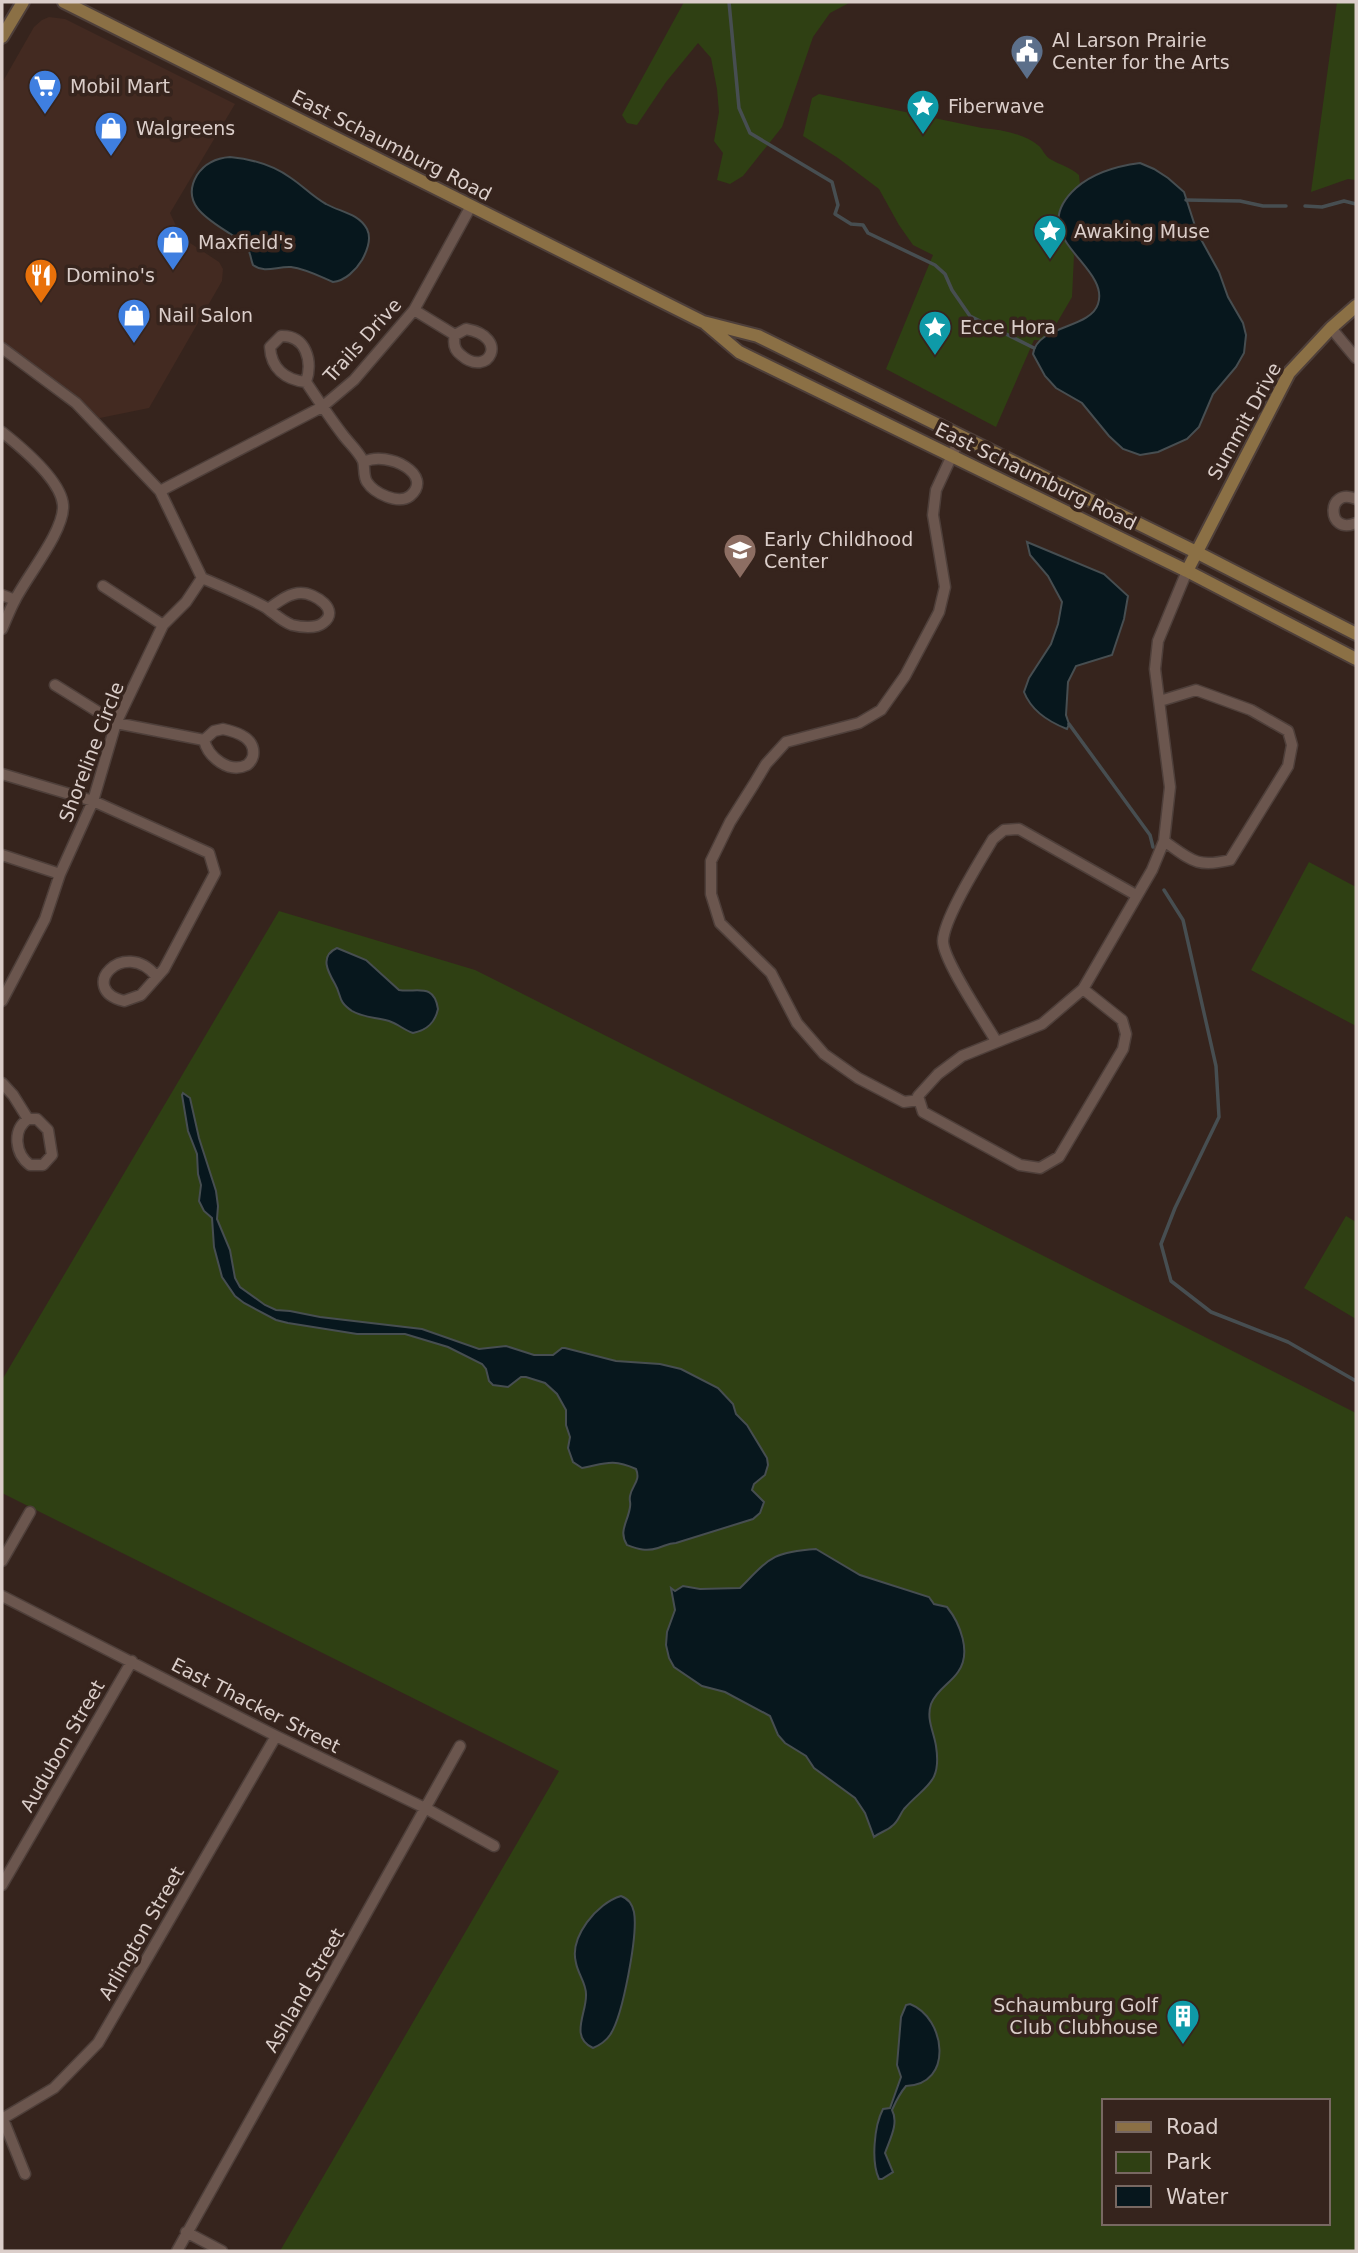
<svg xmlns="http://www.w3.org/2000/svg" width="1358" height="2253" font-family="'DejaVu Sans',sans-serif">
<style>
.built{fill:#432a21}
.green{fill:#2f4013;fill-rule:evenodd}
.water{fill:#07171d;stroke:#474e51;stroke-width:2}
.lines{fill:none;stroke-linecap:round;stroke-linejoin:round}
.stream{stroke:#474e51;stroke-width:3.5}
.street-casing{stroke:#4e3f3a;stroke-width:13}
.secondary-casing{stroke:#4e3f3a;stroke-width:16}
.street{stroke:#6b564e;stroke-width:10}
.secondary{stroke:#8b7045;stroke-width:12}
.labels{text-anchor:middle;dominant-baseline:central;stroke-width:7;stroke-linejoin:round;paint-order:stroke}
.poi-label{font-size:19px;fill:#dbceca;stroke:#36241d;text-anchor:start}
.street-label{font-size:19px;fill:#dbceca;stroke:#36241d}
</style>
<rect width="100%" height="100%" fill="#36241d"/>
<!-- built -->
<path class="built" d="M49,17l16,2 170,85 -65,109 7,15 13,15 29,19 4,7 -1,12 -73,127 -54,11 -93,-73v-263l32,-56 8,-7z"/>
<!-- green -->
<path class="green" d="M684,2h167l-21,11 -17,24 -31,90 -39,49 -13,8 -13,-4 6,-27 -9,-12 5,-29 -2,-23 -6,-31 -13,-15 -32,39 -29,43 -10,-2 -5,-8z
M1337,2h19v178l-8,-1 -37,13z
M819,94l163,34c20,2 41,5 57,18 4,4 6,10 11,13 10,6 20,8 29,16l1,10 -11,10 -10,33 15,27 -2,42 -21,36 -8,7h-9l-38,87 -110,-58 47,-114 -20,-10 -14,-20 -20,-36 -41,-31 -35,-22 9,-38z
M1309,862l47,25v139l-105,-56z
M279,911l196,59 881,443v838h-1076l279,-480 -557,-278v-113zM1104,2101h224v122h-224z
M1346,1216l10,6v97l-52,-31z"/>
<!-- water -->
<path class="water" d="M230,157c22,2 43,8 61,21 12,8 22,19 35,26 14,8 32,9 41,25 5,10 0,22 -5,31 -6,10 -17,21 -29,22 -14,-6 -27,-13 -42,-15 -14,-1 -26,7 -38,-2 -3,-7 -2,-14 -8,-20 -18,-18 -70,-33 -48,-70 8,-12 19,-17 33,-18z
M1140,163l14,6 14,9 16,14 13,40 22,40 9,25 15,26 3,12 -2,18 -8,14 -23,27 -14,33 -12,12 -29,13 -18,3 -17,-6 -14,-13 -27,-33 -26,-15 -11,-12 -12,-22c4,-29 57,-25 65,-50 13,-39 -76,-67 -22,-116 18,-16 41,-22 64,-25z
M1027,542l77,32 24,22 -4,23 -12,36 -36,11 -8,16 -2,33 3,9 -2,5c-18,-7 -36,-19 -43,-37l5,-14 22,-34 7,-20 4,-22 -14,-26 -18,-21z
M337,948l29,12 33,30c17,3 35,-8 39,19 -3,14 -11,21 -25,24 -9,-3 -15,-9 -24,-12 -13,-4 -25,-3 -37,-10 -15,-10 -10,-15 -17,-27 -7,-12 -16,-28 2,-36z
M183,1093l7,5 9,40 17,53 2,15 -1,13 13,31 5,28 5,9 25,18 11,5 14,1 30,6 102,12 57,20 27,-3 28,9h19l9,-7h3l51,13 44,3 21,5 37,19 15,16 3,10 11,11 20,33 1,7 -3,10 -11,9 -2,6 12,12 -4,11 -7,6 -77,24c-8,0 -11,3 -18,5 -12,4 -20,1 -31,-3 -9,-14 1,-23 3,-38 1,-6 -1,-5 0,-11 2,-11 11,-15 6,-27 -24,-11 -32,-5 -54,-1l-9,-6 -5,-14 2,-11 -4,-12v-15l-9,-16 -12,-11 -19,-6h-5l-13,10 -15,-2 -4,-4 -3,-12 -4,-5 -34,-17 -43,-13h-48l-69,-11 -12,-3 -32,-17 -9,-7 -13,-19 -8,-30 -2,-29 -8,-7 -5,-10 2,-16 -3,-11 -1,-20 -9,-23 -6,-36z
M816,1549l44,26 69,22 5,7 13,3c13,16 25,46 11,65 -8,12 -21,17 -27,32 -5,15 3,28 5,42 6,38 -11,39 -32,63 -4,5 -6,13 -12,17 -5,5 -12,6 -18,11l-9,-24 -10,-15 -41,-30 -8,-12 -21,-13 -7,-8 -8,-19 -45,-24 -23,-6 -28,-19 -5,-9 -3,-13 1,-13 8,-22 -4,-22 4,3 8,-5 17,3 40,-1c30,-30 32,-36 76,-39z
M621,1896c8,3 11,8 13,16 4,22 -11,104 -24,123 -4,6 -10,10 -17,13 -24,-11 -6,-35 -7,-54 0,-11 -8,-20 -10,-31 -7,-26 21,-60 45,-67z
M910,2004c36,14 44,81 -4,82 -6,7 -10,15 -14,24 7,13 -2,29 -7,43l8,19 -11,7h-3c-8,-17 -5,-53 4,-70l7,-1 11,-31 -4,-12 4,-48 5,-12z"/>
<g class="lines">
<!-- stream -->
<path class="stream" d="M729,2l10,106 11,25 82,49 6,23 -3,9 16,10 12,1 5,8 67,32 10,9 7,16 18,26 64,32
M1186,200l54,1 23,5h23
M1305,206l17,1 22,-6 12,3
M1069,724l81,111 3,12
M1164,890l19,30 33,146 3,51 -44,91 -14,36 10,37 40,31 77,30 68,39"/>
<defs>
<path id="street" d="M414,310l41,25
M1331,328l25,30
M466,329c45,8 22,50 -5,26 -7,-5 -8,-12 -6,-20z
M2,348l74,55 84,88 42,87 -16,24 -23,23 -47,98 -23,78 -33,73 -15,45 -43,82
M306,382c-21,-2 -35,-14 -36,-35l11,-11c25,-1 32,25 25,46 12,18 24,36 37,53 6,8 16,17 20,26 2,6 0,15 4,21 7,11 31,23 43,14 25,-21 -22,-46 -46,-34
M2,432c19,15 59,48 61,73 2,25 -36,71 -48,95 -5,9 -9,20 -13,29
M160,491l162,-84 32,-27 60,-70 57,-104
M1356,499c-30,-13 -30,37 0,24
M202,578c21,9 43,18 63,29 9,6 16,14 27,18 8,2 24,4 31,-2 18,-13 -8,-30 -22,-30 -12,0 -23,9 -33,16
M103,586l60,39
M2,595l13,5
M55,685l61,38 88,17
M1160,701l36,-11 55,20 37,21 4,14 -4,21 -58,94c-34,8 -39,0 -66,-19
M223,729c14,3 33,9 30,27 -1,4 -2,6 -6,9 -18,9 -39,-8 -43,-25l10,-9z
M2,774l91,27 116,52 6,20 -51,96 -23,26 -17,6c-48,-12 0,-64 32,-25
M2,855l58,19
M1083,989l39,31 4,14 -3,15 -64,108 -19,11 -20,-3 -97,-53 -5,-16 20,-22 24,-18 80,-32 41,-35 69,-119 12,-29 6,-54 -15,-118 3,-28 29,-70
M996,1041c-11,-19 -53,-81 -53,-100 1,-23 37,-80 50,-102l11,-9 15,-1 117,66
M2,1083l11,12 15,24
M919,1100l-15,2 -46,-24 -34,-24 -27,-31 -26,-50 -51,-50 -9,-29v-33l19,-39 24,-38 12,-20 20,-22 73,-19 22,-13 24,-34 34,-64 6,-25 -12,-72 3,-25 25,-54
M28,1119h9l11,11 4,25 -9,10h-13c-15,-11 -18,-35 -2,-46z
M2,1561l28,-49
M2,1596l274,140 151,73 67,37
M2,1885l130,-224
M2,2119l52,-31 44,-45 178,-307
M3,2119l22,55
M186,2232l36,19
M177,2251l283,-505"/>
<path id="secondary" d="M64,2l639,320 55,14 438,216 160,82
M2,37l21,-35
M706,324l33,28 448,219 169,88
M1187,571l102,-198 42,-45 25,-22"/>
</defs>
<!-- street casing -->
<use href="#street" class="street-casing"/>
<!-- secondary casing -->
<use href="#secondary" class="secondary-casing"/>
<!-- street -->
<use href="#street" class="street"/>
<!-- secondary -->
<use href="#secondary" class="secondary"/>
</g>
<!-- icons -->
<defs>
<symbol id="civic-pin" viewBox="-11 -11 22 30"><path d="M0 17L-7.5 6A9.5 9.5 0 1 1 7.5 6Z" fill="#5c6f8a" stroke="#36241d"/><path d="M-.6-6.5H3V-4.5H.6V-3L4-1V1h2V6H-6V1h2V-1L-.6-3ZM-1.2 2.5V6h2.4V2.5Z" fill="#fff"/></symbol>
<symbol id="supermarket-pin" viewBox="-11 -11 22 30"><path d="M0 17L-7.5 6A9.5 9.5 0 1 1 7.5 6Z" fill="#3f7fe0" stroke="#36241d"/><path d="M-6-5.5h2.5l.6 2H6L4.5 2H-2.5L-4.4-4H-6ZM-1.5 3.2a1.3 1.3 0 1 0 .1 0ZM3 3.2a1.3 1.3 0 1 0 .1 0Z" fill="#fff"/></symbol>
<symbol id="sight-pin" viewBox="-11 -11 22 30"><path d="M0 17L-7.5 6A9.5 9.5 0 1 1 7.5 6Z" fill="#0f9aa8" stroke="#36241d"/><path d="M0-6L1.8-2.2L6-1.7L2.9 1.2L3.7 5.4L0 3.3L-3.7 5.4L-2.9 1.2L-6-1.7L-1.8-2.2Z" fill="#fff"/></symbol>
<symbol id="shop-pin" viewBox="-11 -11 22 30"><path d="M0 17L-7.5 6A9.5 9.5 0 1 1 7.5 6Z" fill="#3f7fe0" stroke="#36241d"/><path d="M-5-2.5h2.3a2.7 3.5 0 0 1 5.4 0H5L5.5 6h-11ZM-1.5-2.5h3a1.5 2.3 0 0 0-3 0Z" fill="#fff"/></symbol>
<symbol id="restaurant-pin" viewBox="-11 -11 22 30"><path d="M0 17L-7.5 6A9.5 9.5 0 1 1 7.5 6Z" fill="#e8710a" stroke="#36241d"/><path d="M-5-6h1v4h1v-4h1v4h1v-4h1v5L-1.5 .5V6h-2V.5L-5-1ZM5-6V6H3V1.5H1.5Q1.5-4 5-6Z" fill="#fff"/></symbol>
<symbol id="school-pin" viewBox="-11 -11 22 30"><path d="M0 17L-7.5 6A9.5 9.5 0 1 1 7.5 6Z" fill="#8d6e63" stroke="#36241d"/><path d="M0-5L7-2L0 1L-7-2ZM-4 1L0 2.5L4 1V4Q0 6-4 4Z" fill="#fff"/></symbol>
<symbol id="building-pin" viewBox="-11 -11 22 30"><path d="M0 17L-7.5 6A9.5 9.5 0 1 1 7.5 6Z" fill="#0f9aa8" stroke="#36241d"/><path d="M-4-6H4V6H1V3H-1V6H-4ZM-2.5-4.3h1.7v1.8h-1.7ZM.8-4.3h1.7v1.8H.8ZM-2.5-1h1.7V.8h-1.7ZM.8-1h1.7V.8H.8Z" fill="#fff"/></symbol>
</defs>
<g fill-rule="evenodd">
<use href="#civic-pin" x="1008" y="32" width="38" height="52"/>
<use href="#supermarket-pin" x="26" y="67" width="38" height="52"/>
<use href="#sight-pin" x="904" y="87" width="38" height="52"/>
<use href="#shop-pin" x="92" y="109" width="38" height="52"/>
<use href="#sight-pin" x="1031" y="212" width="38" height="52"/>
<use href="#shop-pin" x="154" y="223" width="38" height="52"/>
<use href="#restaurant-pin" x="22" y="256" width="38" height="52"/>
<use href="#shop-pin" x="115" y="296" width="38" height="52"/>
<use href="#sight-pin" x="916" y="308" width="38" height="52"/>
<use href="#school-pin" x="721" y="531" width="38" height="52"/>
<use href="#building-pin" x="1164" y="1997" width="38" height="52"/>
</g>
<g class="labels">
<!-- poi labels -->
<g class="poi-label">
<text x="1052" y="40">Al Larson Prairie<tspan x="1052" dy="22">Center for the Arts</tspan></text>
<text x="70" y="86">Mobil Mart</text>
<text x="948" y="106">Fiberwave</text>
<text x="136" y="128">Walgreens</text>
<text x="1074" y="231">Awaking Muse</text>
<text x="198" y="242">Maxfield's</text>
<text x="66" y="275">Domino's</text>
<text x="158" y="315">Nail Salon</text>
<text x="960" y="327">Ecce Hora</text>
<text x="764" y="539">Early Childhood<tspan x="764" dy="22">Center</tspan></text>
<text x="1158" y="2005" text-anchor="end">Schaumburg Golf<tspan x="1158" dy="22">Club Clubhouse</tspan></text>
</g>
<!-- street labels -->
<g class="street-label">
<text transform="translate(392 145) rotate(27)">East Schaumburg Road</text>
<text transform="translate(362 340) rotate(-48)">Trails Drive</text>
<text transform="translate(1244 421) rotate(-61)">Summit Drive</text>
<text transform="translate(1036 476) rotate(26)">East Schaumburg Road</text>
<text transform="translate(91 752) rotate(-69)">Shoreline Circle</text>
<text transform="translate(256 1705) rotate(27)">East Thacker Street</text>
<text transform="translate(62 1746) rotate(-60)">Audubon Street</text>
<text transform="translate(141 1933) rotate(-60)">Arlington Street</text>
<text transform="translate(304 1990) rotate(-60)">Ashland Street</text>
</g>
</g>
<!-- border -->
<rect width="1358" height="2253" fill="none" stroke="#dbceca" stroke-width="7"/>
<!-- legend -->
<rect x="1102" y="2099" width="228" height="126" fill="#36241d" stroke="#786862" stroke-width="2"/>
<rect x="1116" y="2122" width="35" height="10" fill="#8b7045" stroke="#786862" stroke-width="2"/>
<text x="1166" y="2134" font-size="21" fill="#dbceca">Road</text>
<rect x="1116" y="2152" width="35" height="21" fill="#2f4013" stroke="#786862" stroke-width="2"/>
<text x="1166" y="2169" font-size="21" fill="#dbceca">Park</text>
<rect x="1116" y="2186" width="35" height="21" fill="#07171d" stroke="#786862" stroke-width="2"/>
<text x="1166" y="2204" font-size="21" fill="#dbceca">Water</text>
</svg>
